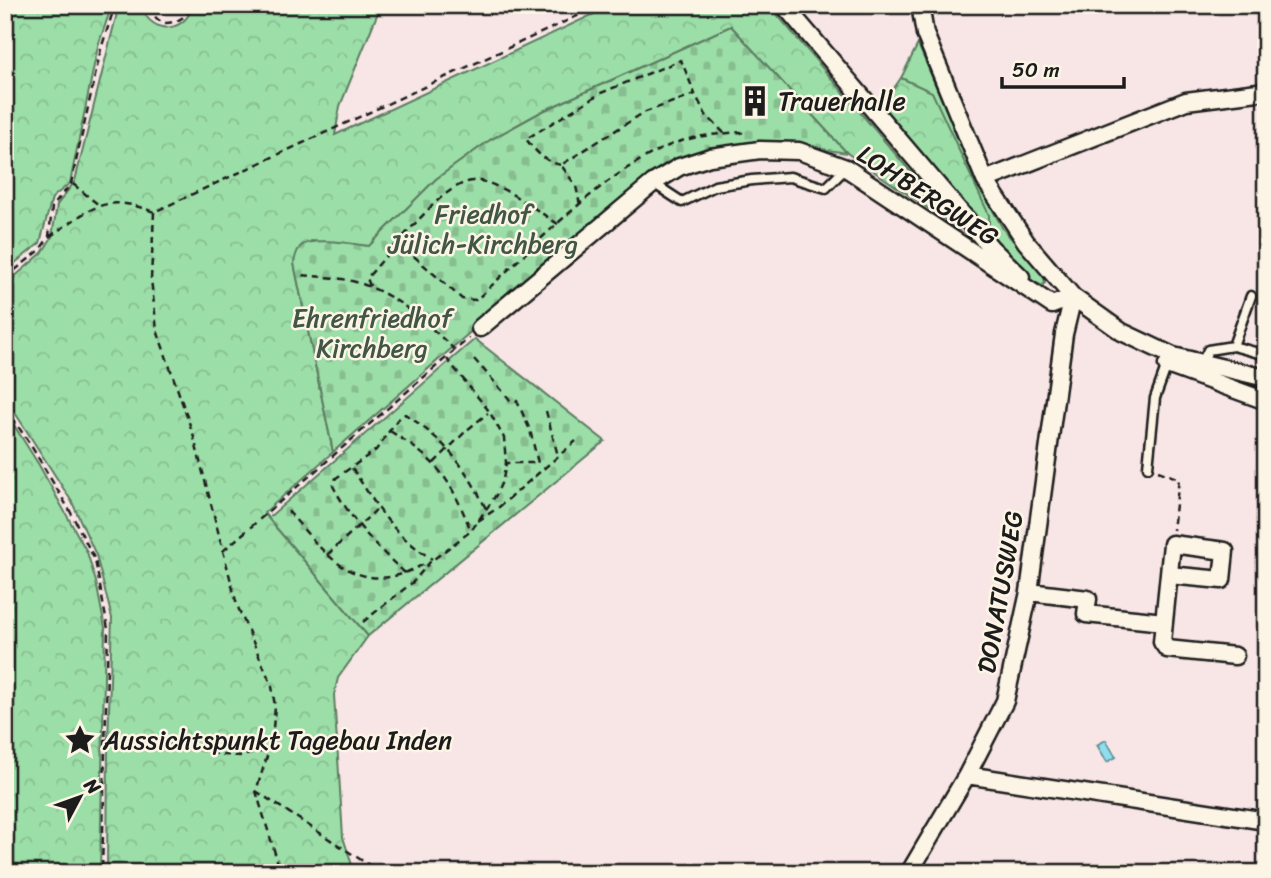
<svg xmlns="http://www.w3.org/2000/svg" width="1271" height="878" font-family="Sriracha,sans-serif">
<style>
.grass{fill:#9cdea8;stroke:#5c7d62;stroke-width:2}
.forest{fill:url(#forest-crowns);stroke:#5c7d62;stroke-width:2}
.cemetery{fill:url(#cemetery-stones);stroke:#5c7d62;stroke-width:2}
.water{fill:#8fdeed;stroke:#619099;stroke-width:2}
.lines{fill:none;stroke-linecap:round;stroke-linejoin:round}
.service-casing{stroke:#1c1c1c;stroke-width:13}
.minor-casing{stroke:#1c1c1c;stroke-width:21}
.path{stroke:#1c1c1c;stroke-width:2.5;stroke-dasharray:7 5;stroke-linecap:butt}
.service{stroke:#fcf5e5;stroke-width:8}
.minor{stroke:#fcf5e5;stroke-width:16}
.labels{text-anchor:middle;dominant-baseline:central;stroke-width:5;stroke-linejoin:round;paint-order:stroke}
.poi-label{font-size:26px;fill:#1c1c1c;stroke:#fcf5e5;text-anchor:start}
.street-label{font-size:26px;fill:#1c1c1c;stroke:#fcf5e5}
.park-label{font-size:26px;fill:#425646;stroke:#fcf5e5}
</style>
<defs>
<pattern id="forest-crowns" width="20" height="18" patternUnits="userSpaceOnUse" patternTransform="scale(1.75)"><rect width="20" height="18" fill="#9cdea8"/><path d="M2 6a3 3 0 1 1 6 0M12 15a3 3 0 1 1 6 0" fill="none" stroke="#86be90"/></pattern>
<pattern id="cemetery-stones" width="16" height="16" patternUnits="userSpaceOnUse" patternTransform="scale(1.75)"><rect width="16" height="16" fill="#9cdea8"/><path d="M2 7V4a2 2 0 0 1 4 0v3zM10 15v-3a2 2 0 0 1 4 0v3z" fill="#86be90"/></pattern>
</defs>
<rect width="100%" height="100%" fill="#f8e5e5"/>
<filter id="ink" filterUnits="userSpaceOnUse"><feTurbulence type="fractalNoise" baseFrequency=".0143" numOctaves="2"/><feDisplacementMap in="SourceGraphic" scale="14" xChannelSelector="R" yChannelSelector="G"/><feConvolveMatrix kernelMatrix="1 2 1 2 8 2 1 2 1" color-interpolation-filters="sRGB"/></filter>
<g filter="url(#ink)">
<!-- grass -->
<path class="grass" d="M918,44l57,133 28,52 41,48 1,6 -3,3 -11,-6 -65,-72 23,20 -57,-135 -31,-15z"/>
<!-- forest -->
<path class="forest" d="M5,5h107l-14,41 -28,137 -18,15 -12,45 -35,28z
M119,5h29l-2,11c15,20 41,12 47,-11h188l-41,101 -5,29 278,-130h156l191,225 -113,-77 -116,-127 -190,86 -51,28 -54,39 -67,67 -58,-5 -17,22 39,189 -69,61 104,123 -30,42 -4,17 9,142 8,25 1,11h-245l1,-130 4,-125 -16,-63 -24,-53 -67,-105v-112l37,-32 10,-16 5,-32 18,-24z
M901,78l31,14 57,123v13l-23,-20 -85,-101z
M5,411l34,54 48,87 9,30 9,46 -5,245h-95z"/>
<!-- cemetery -->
<path class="cemetery" d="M731,26l116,127c-23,-3 -46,-9 -69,-10 -54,-3 -105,12 -145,47l-300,262 -39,-189c1,-6 2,-11 6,-16 11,-11 53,-3 69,-1l67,-67 54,-39 51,-28z
M475,339l130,102 -237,195 -100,-118z"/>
<!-- water -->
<path class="water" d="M1106,740l10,17 -9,5 -10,-17z"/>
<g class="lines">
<defs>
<path id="service" d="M653,183l29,19 33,-16 37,-6 38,-3 36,11 20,-20
M1233,346l33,9
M1202,363l6,-13 25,-4 18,-50
M1148,467l7,-69 12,-33"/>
<path id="minor" d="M784,5l207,243 30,29
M920,5l5,29 60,146 41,62 47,55 49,35 51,24 93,22
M985,180l201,-79 80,-10
M480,328l173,-145 26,-16 31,-10 50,-7 39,1 47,17 206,137 21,-8
M1173,356l-6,9 99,36
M1029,592l59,7 -2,15 78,8 8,-78 53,7 -3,29 -53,-5
M1164,622l-2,20 5,7 68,7
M967,775l299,46
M909,873l58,-98 38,-74 24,-109 35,-258 9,-37"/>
</defs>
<!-- service casing -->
<use href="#service" class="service-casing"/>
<!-- minor casing -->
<use href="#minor" class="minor-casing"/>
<!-- path -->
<path class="path" d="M153,5c-1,10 3,16 13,18 10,0 23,-6 24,-18
M561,165c-16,-3 -25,-13 -35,-26l75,-46 80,-33 14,34
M73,184l27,22
M580,205l-4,-19 -15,-21 82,-52 52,-19 11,21 18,18
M154,212l-3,67 6,51 36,104 44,171 35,81 3,21 -2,21 -4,22 -13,41 25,82
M558,224c-18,-11 -64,-47 -86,-43 -27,4 -55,42 -74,61l64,57 14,1c56,-51 122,-124 192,-154 23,-10 48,-12 73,-14l4,4
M49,237c42,-28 54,-45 105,-25l447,-207
M303,275c16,2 33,2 49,6 43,11 73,41 104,70
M5,278l34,-27 10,-14 3,-30 19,-23 30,-135 14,-44
M370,286l-3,-8 31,-36
M474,359l32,36 4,5 7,1 13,29 8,33h-32
M5,407l25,37 40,67 25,49 13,69 -6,244
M546,411l12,45
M390,431c49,31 60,47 81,100
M434,463l33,-33 21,-17
M352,468c27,41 37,63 80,91
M1158,471l21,8 -6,51
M288,511c30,34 60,80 114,63 9,-3 17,-8 25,-11
M478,521l21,-14 77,-66
M223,551l246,-213
M327,555l49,-45
M405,573c-29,-26 -54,-53 -72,-87l3,-8 40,-28 21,-30 8,-6c39,26 61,52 81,95
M363,622l50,-40 17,-20 41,-31 25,-36 7,-16 3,-16 -2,-25 -15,-27 -42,-52
M1266,632l-7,19 7,2
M104,740l34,-3 85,18 19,1 27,-6
M256,791l125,82"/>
<!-- service -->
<use href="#service" class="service"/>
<!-- minor -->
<use href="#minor" class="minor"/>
</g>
</g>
<!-- icons -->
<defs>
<symbol id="building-bare" viewBox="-9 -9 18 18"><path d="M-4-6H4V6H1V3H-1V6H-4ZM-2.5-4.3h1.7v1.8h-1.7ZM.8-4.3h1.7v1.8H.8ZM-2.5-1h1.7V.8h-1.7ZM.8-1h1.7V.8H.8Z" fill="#1c1c1c" stroke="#fcf5e5" stroke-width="2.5" paint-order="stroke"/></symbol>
<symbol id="sight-bare" viewBox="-9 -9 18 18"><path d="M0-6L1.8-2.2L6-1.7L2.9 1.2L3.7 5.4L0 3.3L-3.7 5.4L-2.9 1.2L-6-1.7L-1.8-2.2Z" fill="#1c1c1c" stroke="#fcf5e5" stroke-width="2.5" paint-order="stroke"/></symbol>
</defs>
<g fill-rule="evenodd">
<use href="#building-bare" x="733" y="79" width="44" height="44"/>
<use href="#sight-bare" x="58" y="718" width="44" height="44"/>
</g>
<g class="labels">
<!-- poi labels -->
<g class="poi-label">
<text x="778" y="101">Trauerhalle</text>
<text x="103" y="740">Aussichtspunkt Tagebau Inden</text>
</g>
<!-- street labels -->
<g class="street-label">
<text transform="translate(928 195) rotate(33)">LOHBERGWEG</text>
<text transform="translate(1000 592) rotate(-80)">DONATUSWEG</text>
</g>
<!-- park labels -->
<g class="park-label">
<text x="483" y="214">Friedhof<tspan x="483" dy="30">Jülich-Kirchberg</tspan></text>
<text x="372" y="318">Ehrenfriedhof<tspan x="372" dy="30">Kirchberg</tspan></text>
</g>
</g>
<!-- margin -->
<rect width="1271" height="878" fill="none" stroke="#fcf5e5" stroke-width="28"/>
<rect x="14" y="14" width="1243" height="850" fill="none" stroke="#1c1c1c" stroke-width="2.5" filter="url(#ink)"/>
<!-- north arrow -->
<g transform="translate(80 797) rotate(49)" stroke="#fcf5e5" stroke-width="5" paint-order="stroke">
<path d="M0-5L12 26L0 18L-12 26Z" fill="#1c1c1c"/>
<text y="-10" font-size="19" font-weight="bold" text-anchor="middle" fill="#1c1c1c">N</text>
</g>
<!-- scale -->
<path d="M1002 77v10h122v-10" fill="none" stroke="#1c1c1c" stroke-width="3.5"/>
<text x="1012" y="77" font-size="21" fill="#1c1c1c" stroke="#fcf5e5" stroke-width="5" paint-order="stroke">50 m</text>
</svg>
